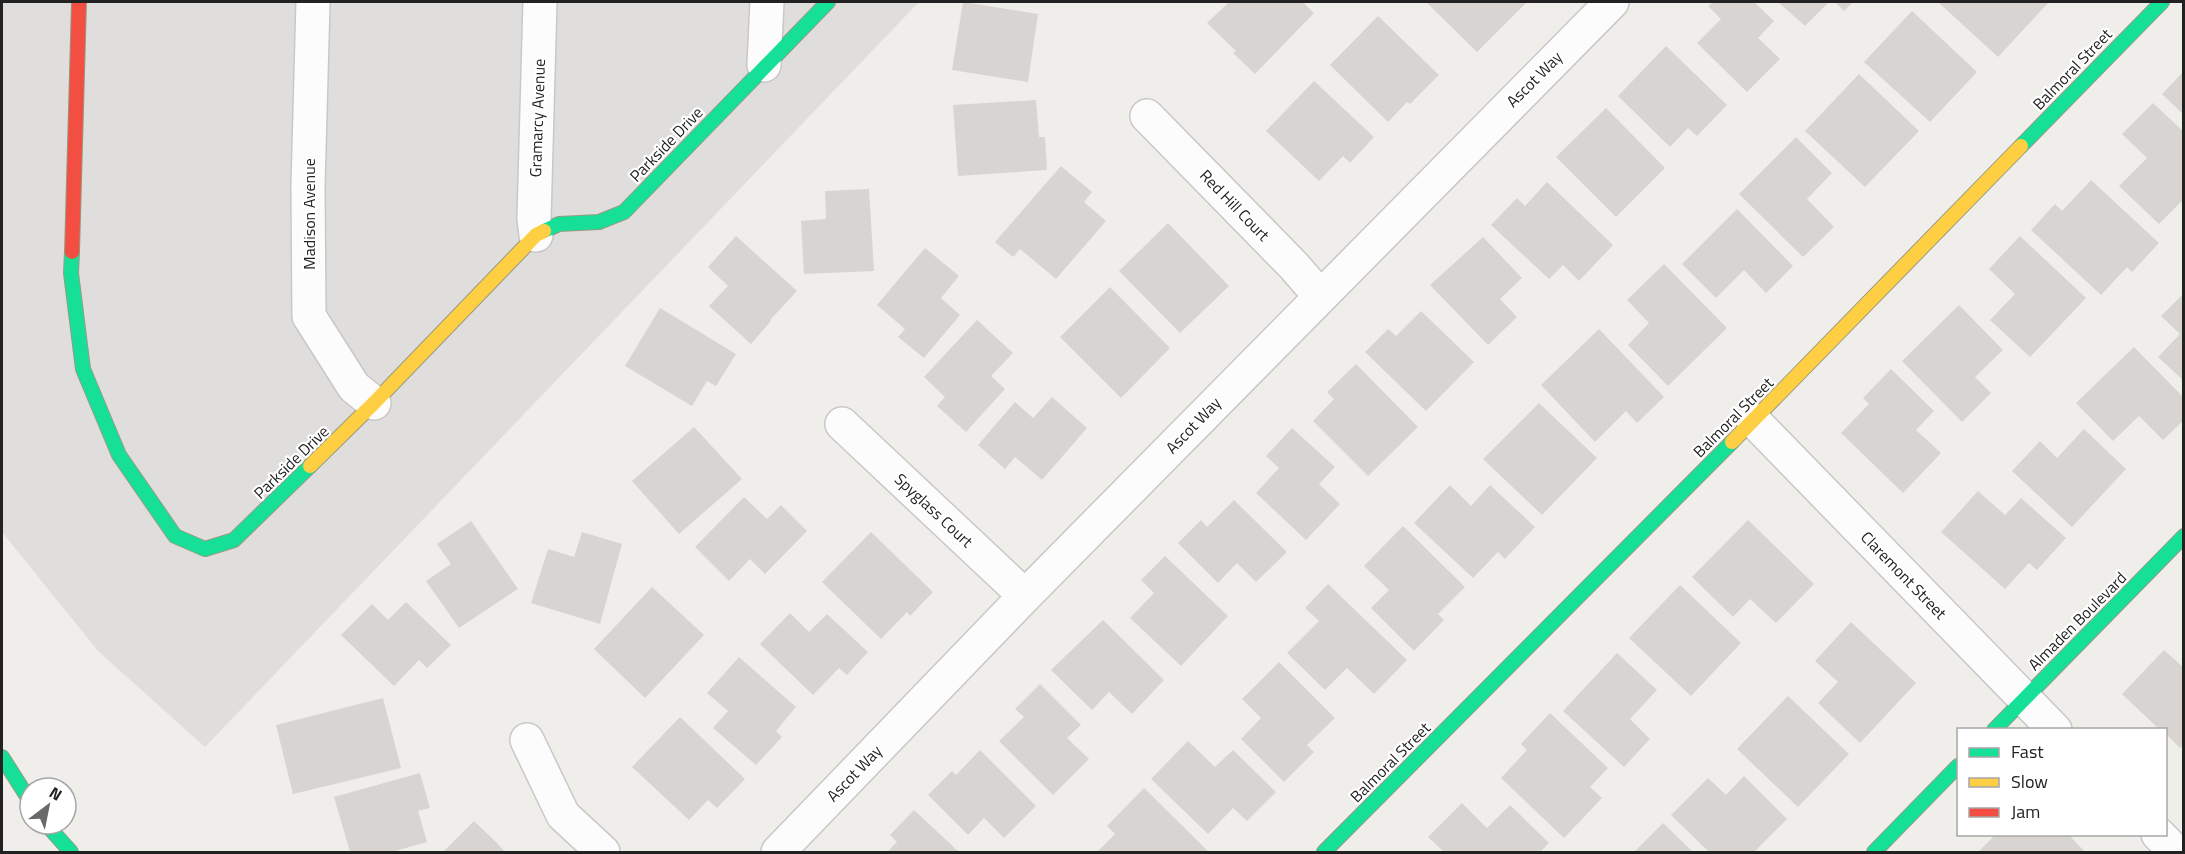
<svg xmlns="http://www.w3.org/2000/svg" width="2185" height="854" font-family="'Titillium Web',sans-serif">
<style>
.residential{fill:#dfdedc}
.building{fill:#d7d4d2}
.lines{fill:none;stroke-linecap:round;stroke-linejoin:round}
.street-casing{stroke:#c9c8c7;stroke-width:36}
.fast-casing{stroke:#999a82;stroke-width:16}
.slow-casing{stroke:#999a82;stroke-width:16}
.jam-casing{stroke:#999a82;stroke-width:16}
.street{stroke:#fdfcfc;stroke-width:33}
.fast{stroke:#16e098;stroke-width:14}
.slow{stroke:#ffcf43;stroke-width:14}
.jam{stroke:#f24e42;stroke-width:14}
.labels{text-anchor:middle;dominant-baseline:central;stroke-width:4.5;stroke-linejoin:round;paint-order:stroke}
.street-label{font-size:16px;fill:#222;stroke:#fff}
</style>
<rect width="100%" height="100%" fill="#f0eeeb"/>
<!-- residential -->
<path class="residential" d="M2,2h917l-714,745 -107,-96 -96,-119z"/>
<!-- building -->
<path class="building" d="M963,2l75,12 -10,68 -76,-12z
M1229,2h74l11,11 -59,61 -22,-21 3,-2 -29,-28z
M1426,2h101l-50,50z
M1713,2h41l20,19 -16,17 22,21 -33,33 -50,-49 24,-24 -13,-13z
M1778,2h51l-24,24z
M1835,2h18l-9,9z
M1938,2h111l-51,55z
M1912,11l65,61 -47,50 -66,-60z
M1378,16l61,59 -29,29 -3,-2 -19,20 -58,-57z
M1666,46l61,59 -30,31 -9,-8 -18,19 -52,-51z
M2184,71v44l-22,-21z
M1859,74l60,57 -54,56 -60,-56z
M1314,81l60,56 -24,26 -7,-7 -24,25 -53,-50z
M1036,100l3,37h6l2,33 -89,6 -5,-71z
M2153,103l31,29v67l-25,25 -40,-38 28,-28 -25,-24z
M1606,108l59,60 -49,49 -60,-60z
M1796,137l36,36 -25,26 27,28 -31,30 -64,-63z
M1061,166l31,26 -8,10 22,19 -50,58 -36,-30 -7,8 -18,-15z
M2091,180l68,63 -27,29 -5,-5 -26,28 -70,-65 24,-26 7,7z
M1547,182l66,63 -34,36 -16,-16 -14,14 -58,-54 26,-27 8,8z
M869,189l5,82 -70,3 -3,-53 25,-2 -1,-28z
M1737,209l56,57 -27,27 -22,-23 -28,28 -34,-34z
M1168,223l61,63 -49,47 -61,-62z
M736,236l61,55 -27,29 1,1 -20,23 -42,-38 19,-20 -20,-19z
M2020,236l66,62 -56,59 -40,-37 25,-26 -26,-25z
M1483,237l39,41 -22,21 17,18 -29,28 -58,-60z
M925,248l34,28 -18,22 19,17 -36,43 -26,-21 7,-8 -28,-24z
M1664,264l63,64 -59,58 -40,-41 21,-22 -22,-23z
M1110,287l60,61 -49,50 -61,-61z
M2184,293v88l-26,-24 22,-23 -19,-18z
M1959,305l44,45 -28,27 16,16 -29,29 -60,-61z
M660,308l76,46 -20,32 -9,-5 -15,25 -67,-40z
M1421,311l53,51 -48,49 -61,-59 23,-23 8,7z
M977,320l36,33 -22,23 14,13 -39,43 -29,-26 8,-9 -21,-20z
M1599,329l65,68 -27,26 -11,-12 -31,31 -54,-57z
M2134,347l50,51v22l-21,20 -24,-24 -26,25 -37,-38z
M1356,364l62,63 -50,49 -55,-55 21,-22 -7,-7z
M1891,369l43,42 -18,19 25,23 -38,40 -62,-60 28,-29 -6,-6z
M1052,397l35,31 -45,52 -27,-23 -10,12 -27,-24 37,-43 18,16z
M1539,403l58,55 -55,57 -59,-56z
M694,427l48,52 -63,55 -47,-53z
M1292,428l43,39 -16,17 21,20 -34,36 -50,-47 23,-25 -13,-12z
M2084,429l42,40 -54,58 -60,-56 28,-30 17,17z
M1450,485l21,21 19,-21 45,42 -30,32 -7,-7 -25,26 -59,-55z
M1978,491l27,24 16,-17 45,40 -29,32 -8,-7 -24,26 -64,-57z
M744,497l23,22 14,-14 26,26 -42,43 -15,-15 -21,22 -34,-34z
M1234,500l53,52 -31,30 -19,-19 -19,20 -40,-40 23,-23 6,7z
M1748,520l66,64 -38,39 -26,-24 -17,18 -41,-40z
M471,521l47,68 -59,39 -33,-47 25,-17 -14,-20z
M1403,526l62,61 -27,27 6,6 -30,31 -43,-43 18,-18 -25,-24z
M582,532l40,12 -22,80 -69,-21 17,-54 26,8z
M871,532l62,60 -23,24 -3,-4 -26,27 -59,-57z
M1165,556l63,60 -47,50 -51,-48 24,-25 -13,-13z
M1328,584l79,76 -33,34 -27,-26 -22,22 -38,-37 32,-32 -14,-13z
M1680,585l61,58 -50,53 -62,-58z
M652,587l52,48 -59,63 -51,-49z
M406,602l45,43 -24,23 -8,-8 -25,26 -53,-51 31,-31 16,16z
M790,613l19,19 18,-18 41,38 -21,23 -8,-7 -26,27 -53,-51z
M1103,620l61,60 -32,34 -23,-22 -17,18 -41,-40z
M1851,622l65,61 -56,60 -42,-40 20,-21 -23,-21z
M2164,650l20,18v76l-4,4 -14,-14v-4h-6l-38,-36z
M1617,653l40,37 -27,29 20,20 -26,28 -61,-56z
M739,657l57,50 -20,24 6,6 -26,28 -43,-37 15,-17 -21,-18z
M1279,662l56,56 -28,27 7,7 -30,30 -43,-43 20,-21 -19,-19z
M1040,684l41,41 -14,13 22,21 -36,36 -54,-54 25,-24 -9,-8z
M1788,696l61,58 -51,53 -61,-58z
M383,698l18,70 -108,26 -17,-69z
M1550,713l58,55 -18,19 12,11 -38,40 -63,-60 26,-28 -6,-6z
M680,717l65,62 -28,29 -9,-8 -19,20 -57,-53z
M1188,741l27,26 18,-17 43,42 -29,29 -14,-13 -25,26 -57,-55z
M980,750l56,56 -32,32 -20,-20 -16,17 -40,-40 24,-24 4,4z
M420,773l10,35 -12,3 9,31 -35,10h-42l-16,-55z
M1744,776l43,43 -33,33h-45l-38,-37 37,-37 18,17z
M1144,788l65,64h-112l18,-18 -8,-8z
M1462,803l25,25 23,-23 39,38 -9,9h-96l-16,-15z
M914,810l45,42h-72l10,-10 -7,-7z
M474,821l23,22 8,9h-62z
M1663,823l30,29h-59z
M1996,834h72l17,18h-107z"/>
<g class="lines">
<defs>
<path id="street" d="M313,2l-5,184 1,130 45,71 20,16
M764,65l3,-63
M1147,116l146,149 27,31
M536,235l-2,-16 6,-217
M1753,420l302,310
M842,424l183,172
M527,740l36,75 40,37
M2158,834l18,18
M778,852l247,-256 587,-594"/>
<path id="fast" d="M2021,146l141,-144
M544,231l15,-7 40,-2 25,-10 204,-210
M72,252l-1,21 12,96 36,86 56,81 30,13 29,-9 76,-74
M1994,730l190,-194
M2,757l28,44
M46,824l25,28
M1324,852l408,-410
M1874,852l84,-86"/>
<path id="slow" d="M1732,442l289,-296
M310,466l64,-63 162,-168 8,-4"/>
<path id="jam" d="M72,252l7,-250"/>
</defs>
<!-- street casing -->
<use href="#street" class="street-casing"/>
<!-- fast casing -->
<use href="#fast" class="fast-casing"/>
<!-- slow casing -->
<use href="#slow" class="slow-casing"/>
<!-- jam casing -->
<use href="#jam" class="jam-casing"/>
<!-- street -->
<use href="#street" class="street"/>
<!-- fast -->
<use href="#fast" class="fast"/>
<!-- slow -->
<use href="#slow" class="slow"/>
<!-- jam -->
<use href="#jam" class="jam"/>
</g>
<g class="labels">
<!-- street labels -->
<g class="street-label">
<text transform="translate(2072 69) rotate(-46)">Balmoral Street</text>
<text transform="translate(1534 79) rotate(-45)">Ascot Way</text>
<text transform="translate(537 118) rotate(-88)">Gramarcy Avenue</text>
<text transform="translate(666 144) rotate(-46)">Parkside Drive</text>
<text transform="translate(1235 205) rotate(46)">Red Hill Court</text>
<text transform="translate(309 214) rotate(-90)">Madison Avenue</text>
<text transform="translate(1733 417) rotate(-45)">Balmoral Street</text>
<text transform="translate(1193 425) rotate(-46)">Ascot Way</text>
<text transform="translate(291 462) rotate(-44)">Parkside Drive</text>
<text transform="translate(934 510) rotate(43)">Spyglass Court</text>
<text transform="translate(1904 575) rotate(46)">Claremont Street</text>
<text transform="translate(2077 621) rotate(-45)">Almaden Boulevard</text>
<text transform="translate(1390 762) rotate(-45)">Balmoral Street</text>
<text transform="translate(854 773) rotate(-46)">Ascot Way</text>
</g>
</g>
<!-- border -->
<rect width="2185" height="854" fill="none" stroke="#222222" stroke-width="6"/>
<!-- legend -->
<rect x="1957" y="728" width="210" height="108" fill="#ffffff" stroke="#a7a7a7" stroke-width="1.5"/>
<rect x="1969" y="748" width="30" height="9" fill="#16e098" stroke="#a7a7a7" stroke-width="1.5"/>
<text x="2011" y="758" font-size="18" fill="#222222">Fast</text>
<rect x="1969" y="778" width="30" height="9" fill="#ffcf43" stroke="#a7a7a7" stroke-width="1.5"/>
<text x="2011" y="788" font-size="18" fill="#222222">Slow</text>
<rect x="1969" y="808" width="30" height="9" fill="#f24e42" stroke="#a7a7a7" stroke-width="1.5"/>
<text x="2011" y="818" font-size="18" fill="#222222">Jam</text>
<!-- north arrow -->
<g transform="translate(48 806) rotate(32)"><circle r="28" fill="#ffffff" stroke="#a7a7a7" stroke-width="1.5"/>
<path d="M0-4.5L10 22L0 15L-10 22Z" fill="#6a6968"/>
<text y="-9" font-size="16" font-weight="bold" text-anchor="middle" fill="#222222">N</text>
</g>
</svg>
